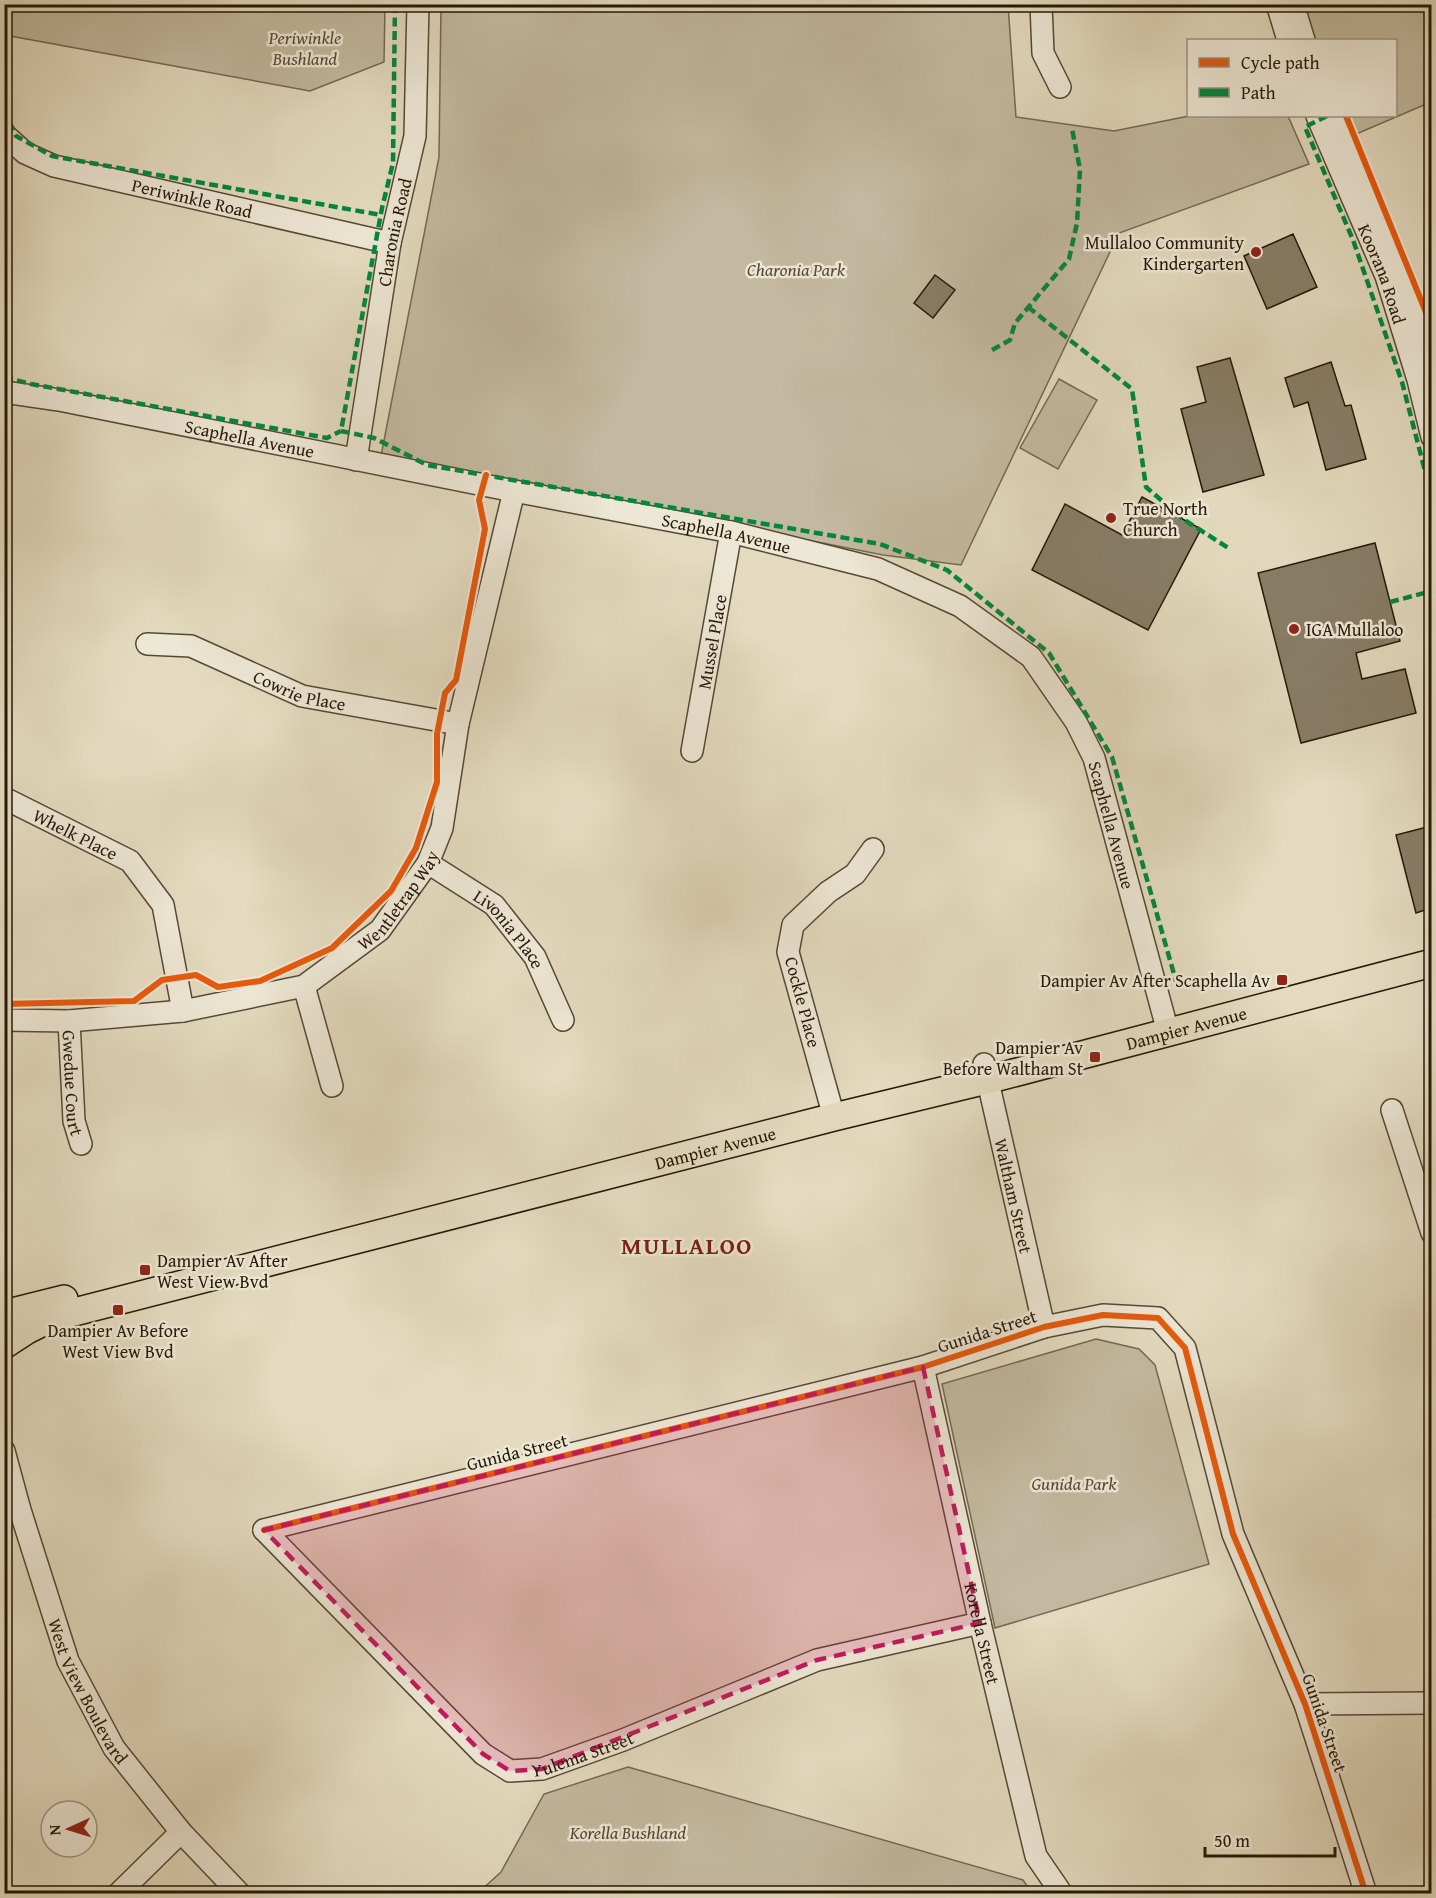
<svg xmlns="http://www.w3.org/2000/svg" width="1436" height="1898" font-family="'Gentium Book Plus',serif">
<style>
.green{fill:#c3b9a0;stroke:#746954;stroke-width:1.5}
.building{fill:#887d67;stroke:#261907;stroke-width:1.5}
.lines{fill:none;stroke-linecap:round;stroke-linejoin:round}
.minor-casing{stroke:#554935;stroke-width:24}
.major-casing{stroke:#261907;stroke-width:30}
.minor{stroke:#ede7d5;stroke-width:21}
.major{stroke:#e3dabf;stroke-width:27}
.quiet{stroke:#00873e;stroke-width:4.5;stroke-dasharray:9 4.5;stroke-linecap:butt}
.cycleway-casing{stroke:#ede7d5;stroke-width:10}
.cycleway{stroke:#e8590c;stroke-width:6}
.marked{fill:#c2185b;fill-opacity:0.2;stroke:#c2185b;stroke-width:4.5;stroke-dasharray:12 8;stroke-linejoin:round}
.poi-dot{fill:#8f2418;stroke:#ede7d5;stroke-width:2}
.labels{text-anchor:middle;dominant-baseline:central;stroke-width:5;stroke-linejoin:round;paint-order:stroke}
.park-label{font-size:18px;font-style:italic;fill:#554935;stroke:#ede7d5}
.street-label{font-size:18px;fill:#261907;stroke:#ede7d5}
.poi-label{font-size:18px;fill:#261907;stroke:#ede7d5;text-anchor:end}
.district-label{font-size:24px;font-weight:bold;letter-spacing:1.5px;fill:#7a1f14;stroke:#ede7d5}
</style>
<rect width="100%" height="100%" fill="#e3dabf"/>
<filter id="stains"><feTurbulence type="fractalNoise" baseFrequency=".00333" numOctaves="4"/><feColorMatrix values="0 0 0 0 .2 0 0 0 0 .09 0 0 0 0 .02 0 0 0 .5 -.17"/></filter>
<radialGradient id="worn" r=".72"><stop offset=".6" stop-color="#630" stop-opacity="0"/><stop offset="1" stop-color="#630" stop-opacity=".3"/></radialGradient>
<!-- green -->
<path class="green" d="M4,5h381l-1,57 -74,29 -305,-56z
M441,5h567l8,112 98,14 75,-15h99l21,48 -190,69 -158,332 -78,-10 -502,-99 58,-299z
M1303,5h128v97l-77,33 -8,-19h50v-76h-81l-8,-20z
M1059,379l38,21 -39,69 -38,-21z
M1096,1339l43,10 16,16 54,199 -214,64 -53,-244z
M628,1767l395,113 9,13h-554l23,-21 43,-78z"/>
<!-- building -->
<path class="building" d="M1293,234l24,53 -50,22 -23,-53z
M935,275l20,15 -22,28 -19,-15z
M1230,358l34,117 -61,17 -22,-83 25,-7 -9,-35z
M1331,362l14,44 6,-1 15,54 -40,11 -18,-68 -14,5 -9,-29z
M1142,497l59,32 -53,101 -116,-60 33,-66 57,31z
M1375,543l25,98 -44,12 6,26 43,-10 11,44 -115,30 -43,-170z
M1431,826v82l-15,5 -20,-78z"/>
<g class="lines">
<defs>
<g id="minor">
<path d="M1041,4l2,49 17,34"/>
<path d="M1277,4l11,36"/>
<path d="M1293,4l11,36"/>
<path id="s1" d="M1317,116l69,160 32,104 14,57"/>
<path d="M1335,116l43,98 23,61 31,95"/>
<path id="s2" d="M4,134l21,19 29,13 336,77"/>
<path id="s3" d="M4,392l55,8 455,91 217,41 147,37 82,37 71,51 45,65 18,36 74,274"/>
<path id="s4" d="M356,460l34,-217 25,-107 3,-132"/>
<path id="s5" d="M147,644l44,2 111,50 156,28"/>
<path id="s6" d="M692,751l39,-219"/>
<path id="s7" d="M4,798l126,63 33,44 20,106"/>
<path id="s8" d="M428,863l66,42 41,52 28,63"/>
<path d="M304,986l28,100"/>
<path id="s9" d="M4,1020l65,1 114,-10 121,-25 76,-56 48,-67 14,-35 16,-104 56,-233"/>
<path id="s10" d="M69,1021l5,100 7,23"/>
<path id="s11" d="M984,1064l60,263"/>
<path d="M1392,1110l40,123"/>
<path d="M834,1117l-46,-165 5,-27 35,-33 27,-18 18,-25"/>
<path id="s12" d="M923,1367l57,256 56,233 26,38"/>
<path id="s13" d="M4,1451l16,59 48,151 46,87 67,84 59,62"/>
<path d="M264,1530l659,-163 121,-40 59,-12 55,3 27,30 48,186 72,170 61,190"/>
<path id="s14" d="M264,1530l219,224 27,17 32,-2 81,-29 194,-80 163,-37"/>
<path d="M1305,1704l127,-1"/>
<path d="M118,1894l63,-62"/>
</g>
<g id="major">
<path d="M4,1314l60,-15"/>
<path id="s15" d="M4,1345l23,-15 24,-12 783,-201 153,-37 445,-117"/>
</g>
</defs>
<!-- minor casing -->
<use href="#minor" class="minor-casing"/>
<!-- major casing -->
<use href="#major" class="major-casing"/>
<!-- minor -->
<use href="#minor" class="minor"/>
<!-- major -->
<use href="#major" class="major"/>
<!-- quiet -->
<path class="quiet" d="M395,4l-2,159 -11,45 -41,223 33,7 53,27 453,79 67,26 102,83 63,104 66,231
M4,110l12,26 36,20 329,59
M1327,116l-22,11 48,113 49,142 30,116
M1028,307l104,82 14,98 37,32 47,30
M992,350l18,-10 5,-17 54,-64 8,-36 3,-54 -8,-40
M4,377l27,7 296,54 14,-7
M1390,602l42,-11"/>
<defs>
<path id="cycleway" d="M1346,116l86,211
M4,1004l130,-3 28,-21 34,-5 22,12 42,-6 72,-33 59,-57 25,-43 21,-66v-48l8,-41 11,-13 29,-151 -6,-29 7,-25
M264,1530l659,-163 121,-40 59,-12 55,3 27,30 48,186 72,170 61,190"/>
</defs>
<!-- cycleway casing -->
<use href="#cycleway" class="cycleway-casing"/>
<!-- cycleway -->
<use href="#cycleway" class="cycleway"/>
</g>
<!-- marked area -->
<path class="marked" d="M923,1367l57,256 -163,37 -275,109 -32,2 -27,-17 -219,-224z"/>
<!-- markers -->
<g class="poi-dot">
<circle cx="1256" cy="252" r="6"/>
<circle cx="1111" cy="518" r="6"/>
<circle cx="1294" cy="629" r="6"/>
<rect x="1276" y="974" width="12" height="12" rx="3"/>
<rect x="1089" y="1051" width="12" height="12" rx="3"/>
<rect x="139" y="1264" width="12" height="12" rx="3"/>
<rect x="112" y="1304" width="12" height="12" rx="3"/>
</g>
<g class="labels">
<!-- park labels -->
<g class="park-label">
<text x="305" y="37">Periwinkle<tspan x="305" dy="21">Bushland</tspan></text>
<text x="796" y="269">Charonia Park</text>
<text x="1074" y="1483">Gunida Park</text>
<text x="628" y="1832">Korella Bushland</text>
</g>
<!-- street labels -->
<g class="street-label">
<text stroke="none"><textPath href="#s2" startOffset="202">Periwinkle Road</textPath></text>
<text stroke="none"><textPath href="#s4" startOffset="231">Charonia Road</textPath></text>
<text stroke="none"><textPath href="#s1" startOffset="171">Koorana Road</textPath></text>
<text stroke="none"><textPath href="#s3" startOffset="250">Scaphella Avenue</textPath></text>
<text stroke="none"><textPath href="#s3" startOffset="736">Scaphella Avenue</textPath></text>
<text stroke="none"><textPath href="#s6" startOffset="111">Mussel Place</textPath></text>
<text stroke="none"><textPath href="#s5" startOffset="162">Cowrie Place</textPath></text>
<text stroke="none"><textPath href="#s3" startOffset="1258">Scaphella Avenue</textPath></text>
<text stroke="none"><textPath href="#s7" startOffset="80">Whelk Place</textPath></text>
<text stroke="none"><textPath href="#s9" startOffset="432">Wentletrap Way</textPath></text>
<text stroke="none"><textPath href="#s8" startOffset="106">Livonia Place</textPath></text>
<text transform="translate(803 1002) rotate(75)">Cockle Place</text>
<text stroke="none"><textPath href="#s15" startOffset="1226">Dampier Avenue</textPath></text>
<text stroke="none"><textPath href="#s10" startOffset="62">Gwedue Court</textPath></text>
<text stroke="none"><textPath href="#s15" startOffset="740">Dampier Avenue</textPath></text>
<text stroke="none"><textPath href="#s11" startOffset="135">Waltham Street</textPath></text>
<text transform="translate(987 1331) rotate(-18)">Gunida Street</text>
<text transform="translate(517 1452) rotate(-14)">Gunida Street</text>
<text stroke="none"><textPath href="#s12" startOffset="273">Korella Street</textPath></text>
<text stroke="none"><textPath href="#s13" startOffset="255">West View Boulevard</textPath></text>
<text transform="translate(1325 1723) rotate(71)">Gunida Street</text>
<text stroke="none"><textPath href="#s14" startOffset="420">Yulema Street</textPath></text>
</g>
<!-- poi labels -->
<g class="poi-label">
<text x="1244" y="242">Mullaloo Community<tspan x="1244" dy="21">Kindergarten</tspan></text>
<text x="1123" y="508" text-anchor="start">True North<tspan x="1123" dy="21">Church</tspan></text>
<text x="1306" y="629" text-anchor="start">IGA Mullaloo</text>
<text x="1270" y="980">Dampier Av After Scaphella Av</text>
<text x="1083" y="1047">Dampier Av<tspan x="1083" dy="21">Before Waltham St</tspan></text>
<text x="157" y="1260" text-anchor="start">Dampier Av After<tspan x="157" dy="21">West View Bvd</tspan></text>
<text x="118" y="1330" text-anchor="middle">Dampier Av Before<tspan x="118" dy="21">West View Bvd</tspan></text>
</g>
<!-- district labels -->
<g class="district-label">
<text x="687" y="1245">MULLALOO</text>
</g>
</g>
<!-- margin -->
<rect width="1436" height="1898" fill="none" stroke="#e3dabf" stroke-width="24"/>
<rect x="6" y="6" width="1424" height="1886" fill="none" stroke="#261907" stroke-width="3"/>
<rect x="12" y="12" width="1412" height="1874" fill="none" stroke="#261907" stroke-width="1.5"/>
<!-- legend -->
<rect x="1187" y="39" width="210" height="78" fill="#ede7d5" stroke="#9d9583" stroke-width="1.5"/>
<rect x="1199" y="58" width="30" height="9" fill="#e8590c" stroke="#9d9583" stroke-width="1.5"/>
<text x="1241" y="69" font-size="18" fill="#261907">Cycle path</text>
<rect x="1199" y="88" width="30" height="9" fill="#00873e" stroke="#9d9583" stroke-width="1.5"/>
<text x="1241" y="99" font-size="18" fill="#261907">Path</text>
<!-- north arrow -->
<g transform="translate(69 1829) rotate(266)"><circle r="28" fill="#ede7d5" stroke="#9d9583" stroke-width="1.5"/>
<path d="M0-4.5L10 22L0 15L-10 22Z" fill="#8f2418"/>
<text y="-9" font-size="16" font-weight="bold" text-anchor="middle" fill="#261907">N</text>
</g>
<!-- scale -->
<path d="M1205 1847v9h130v-9" fill="none" stroke="#261907" stroke-width="3"/>
<text x="1214" y="1847" font-size="18" fill="#261907" stroke="#ede7d5" stroke-width="4.5" paint-order="stroke">50 m</text>
<rect width="100%" height="100%" filter="url(#stains)"/>
<rect width="100%" height="100%" fill="url(#worn)"/>
</svg>
